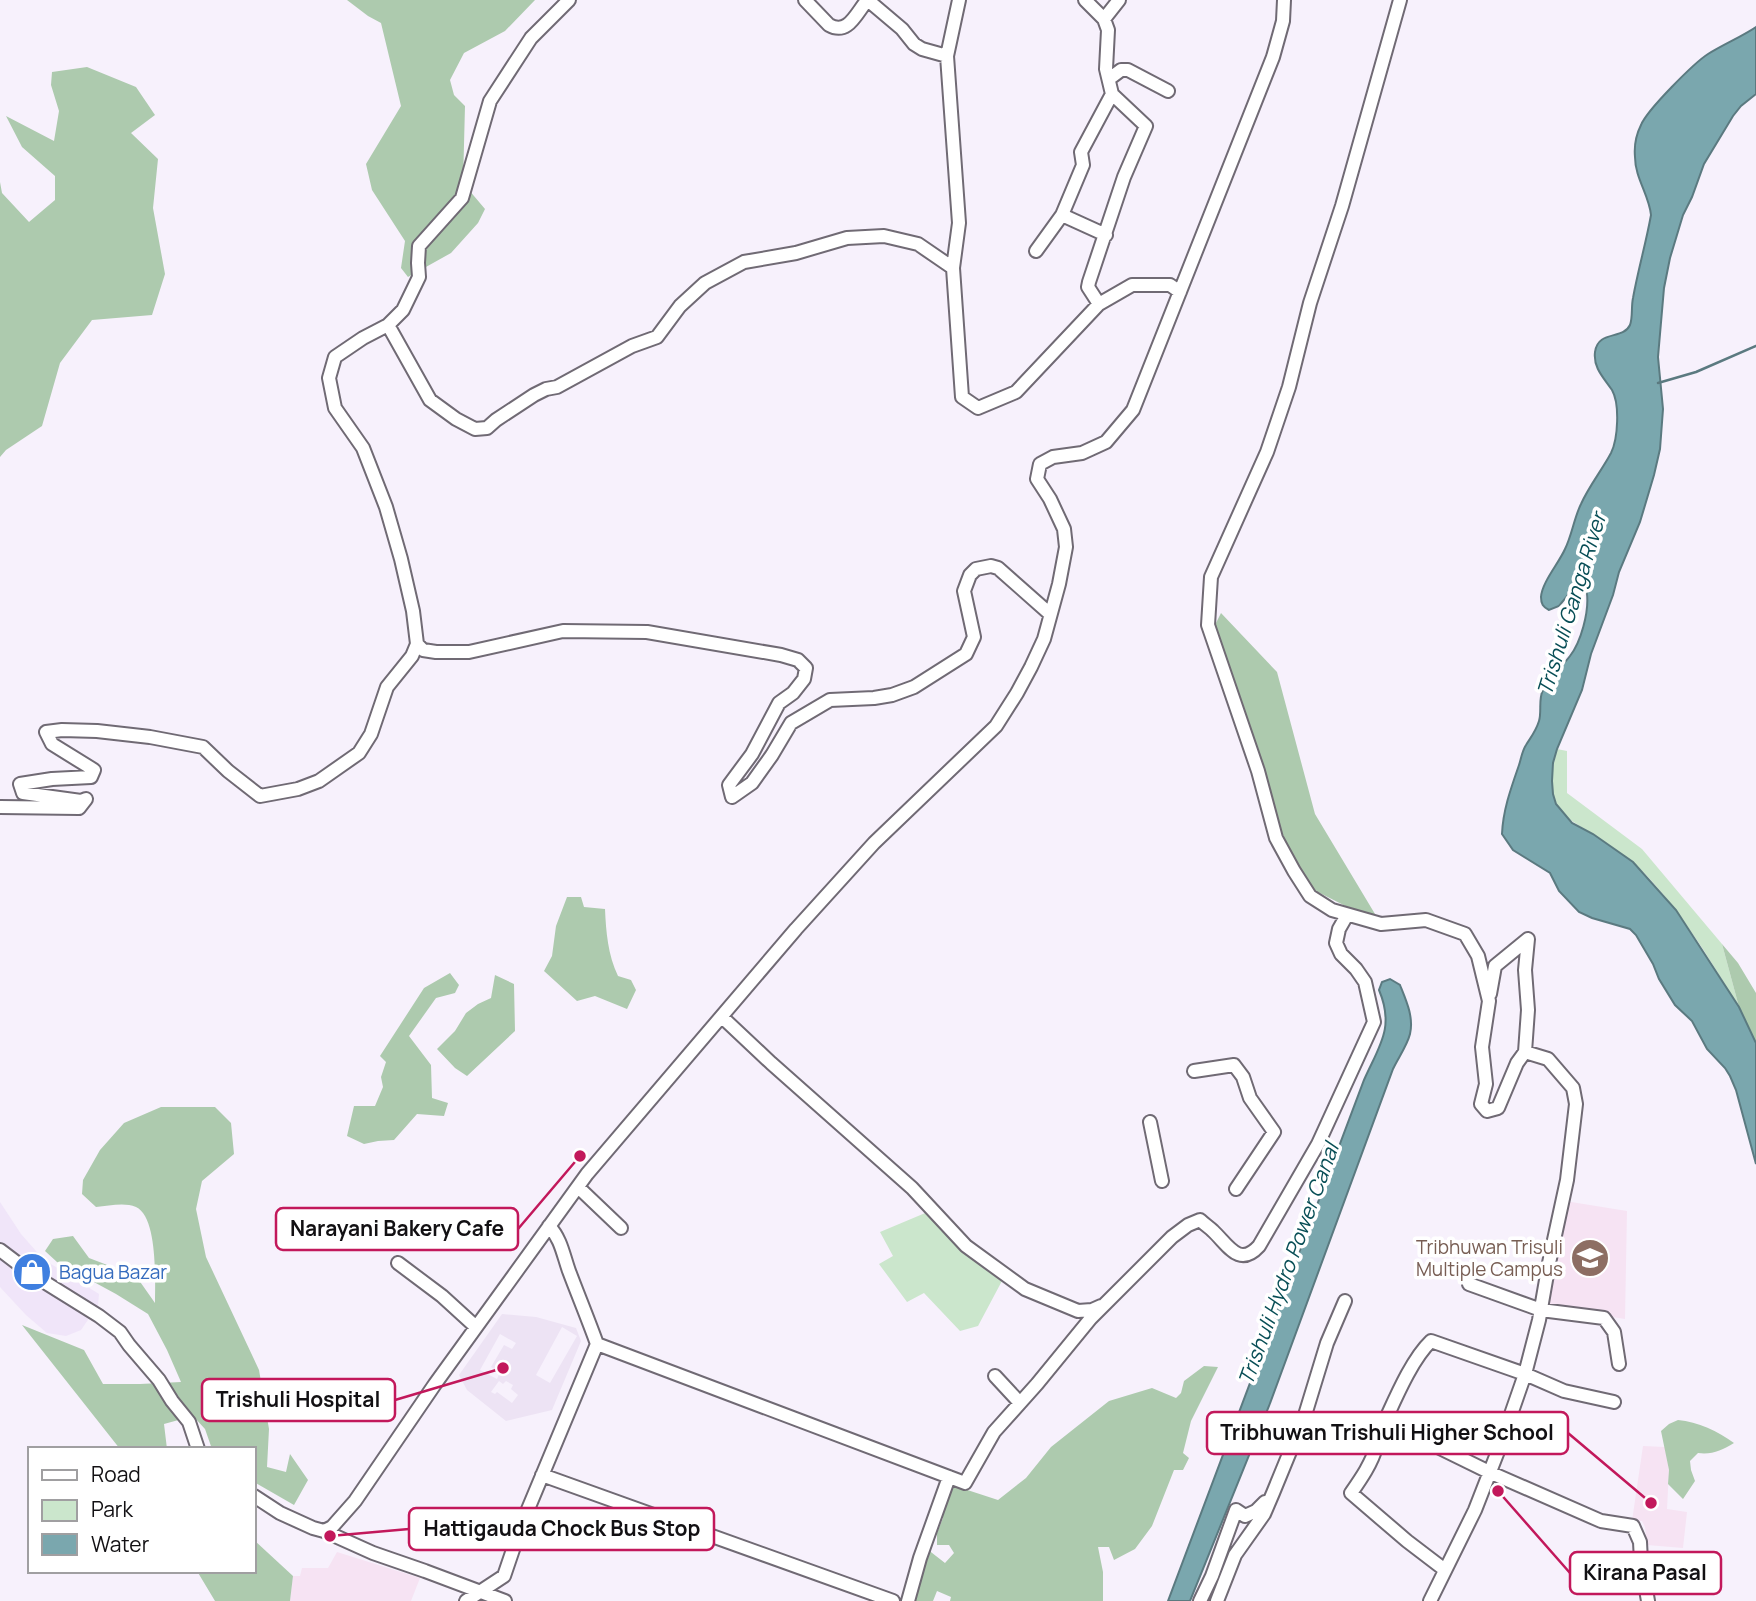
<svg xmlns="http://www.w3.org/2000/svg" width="1756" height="1601" font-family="Manrope,sans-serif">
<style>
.commercial{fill:#f0e5f9}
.built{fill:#ede3f4;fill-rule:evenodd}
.education{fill:#f6e3f3}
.green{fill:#cbe6cc}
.forest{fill:#adcaae}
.water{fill:#7aa7ae;stroke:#5b7a80;stroke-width:2}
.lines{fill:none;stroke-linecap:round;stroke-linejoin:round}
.stream{stroke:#5b7a80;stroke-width:2.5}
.minor-casing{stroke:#706a74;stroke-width:16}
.minor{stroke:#fff;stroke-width:12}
.labels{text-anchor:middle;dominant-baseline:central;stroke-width:7;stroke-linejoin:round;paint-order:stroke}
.education-label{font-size:19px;fill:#785e54;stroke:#fff;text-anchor:end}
.shop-label{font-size:19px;fill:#366cbe;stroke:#fff;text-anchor:start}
.water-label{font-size:21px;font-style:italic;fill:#084e56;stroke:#fff}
.leader{fill:none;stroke:#c2185b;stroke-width:2.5}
.callout-dot{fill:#c2185b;stroke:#fff;stroke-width:2.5}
.callout{fill:#fff;stroke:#c2185b;stroke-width:2.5}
.callout-label{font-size:21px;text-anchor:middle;font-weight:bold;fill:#121013}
</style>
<rect width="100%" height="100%" fill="#f7f1fc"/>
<!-- commercial -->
<path class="commercial" d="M0,1202l21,32 22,25 56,35 -1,11 -17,25 -15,6 -19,-3 -21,-18 -26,-28z"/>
<!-- built -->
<path class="built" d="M502,1314l34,3 40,11 5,13 -29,69 -46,11 -39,-31 -8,-15zM562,1327l15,9 -27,47 -14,-8zM500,1334l16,9 -4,6 -8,-4 -13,22 9,5 -3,7 -17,-9zM499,1381l4,3 3,-3 7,4 -2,4 7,6 -6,8 -15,-11 -2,2 -4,-2z"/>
<!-- education -->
<path class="education" d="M1565,1201l62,10 -2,108 -81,-13z
M1643,1446l22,1 4,23 -2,39 20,3 -4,36 -36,-3 -2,-18 -3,-6h-10z
M337,1552l83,26 -9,23h-121l3,-25h7l2,-8h26z"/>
<!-- green -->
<path class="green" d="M1557,749l10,2v42l75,56 80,95 17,63c-31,-50 -61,-102 -104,-143 -13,-11 -30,-22 -44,-31 -13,-8 -25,-14 -33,-27 -10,-16 -5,-40 -1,-57z
M930,1211l73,68 -25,47 -18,5 -36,-38 -17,9 -28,-38 14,-8 -13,-24z"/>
<!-- forest -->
<path class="forest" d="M347,0h188l-30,31 -41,22 -14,27 4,15 11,11 -2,77 22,26 -7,14 -27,30 -43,24 -7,-9 4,-27 -33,-51 -6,-26 35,-58 -20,-83 -13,-7z
M87,67l49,20 19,28 -24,18 27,26 -5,49 12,66 -13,41 -60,5 -32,43 -18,63 -36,24 -6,7v-275l2,11 27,29 26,-22v-24l-33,-29 -16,-31 48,25 5,-30 -8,-26 1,-13z
M1221,613l56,59 38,142 66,110 -79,-40 -44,-113 -47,-138z
M567,897h14l3,10 21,2c1,23 3,46 13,67l13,4 5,10 -9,19 -32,-13 -18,5 -33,-30 8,-15 4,-30z
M1722,944l16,19 18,30v50l-17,-36z
M450,973l9,12 -4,8 -19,5 -27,38 22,29 1,33 16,5 -4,13 -27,-2 -23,26 -16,1 -14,3 -17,-8 7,-30h21l8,-19 -2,-10 5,-15 -6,-6 44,-68z
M495,975l19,9 1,47 -48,45 -12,-8 -18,-19 18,-18 11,-18 12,-9 13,-6z
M161,1107h54l16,16 3,31 -32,27 -6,28 10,48 53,113 10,59 -2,38 19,5 4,-18 18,26 -14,25 -40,-23v-33h-42l-7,-20 -12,-13 -29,8 3,25h-47l-98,-124 62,25 19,34h37l41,-2 -14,-32 -19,-36 -32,-20 -59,-32 -12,-11 8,-12 20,-3 16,22 47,18 19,27c0,-21 3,-86 -19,-96 -12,-5 -27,-1 -40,0l-14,-13 1,-14 17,-30 24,-27z
M1204,1366l14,1 -27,54 -8,32 6,5 -6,12h-9l-22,56 -17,23 -21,11 -5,-13h-11l5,25v29h-153l1,-4 -14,-6 -4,10h-19l13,-52 18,14 9,-10 -5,-8h-12v-12l6,-15 -5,-4 11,-30 49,16 28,-22 25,-31 58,-46 43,-13 24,10 5,-5 3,-12z
M1678,1420c20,2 40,11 56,23 -12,7 -22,12 -36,10l-8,8 1,9 4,11 -12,18 -15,-15 1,-14 -8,-39 8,-7z
M254,1540l39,36 -3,25h-75l-18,-30h57z"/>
<!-- water -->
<path class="water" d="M1756,27v67l-15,12 -8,10 -29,48 -12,33 -9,18 -13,43 -6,30 -6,69 5,52 -3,40 -6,26 -14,47 -21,50 -6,23 -22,59 -9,36 -25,59 -4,14 -1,18 1,13 3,10 16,19 21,11 40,28 43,48 63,97 17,36v121l-20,-74 -6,-14 -5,-8 -18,-19 -15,-28 -17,-16 -16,-26 -6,-15 -17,-29 -6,-6 -38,-11 -13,-6 -20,-21 -9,-18 -37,-23 -11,-16c1,-24 9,-46 17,-69 2,-6 3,-14 7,-20 5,-8 10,-14 13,-24 3,-10 -1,-21 4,-31 6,-14 18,-22 27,-34 11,-14 19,-44 17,-62l-5,-6 -9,1 -14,17 -10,4c-6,-3 -8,-6 -8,-13 1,-15 18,-34 24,-48 7,-14 9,-31 16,-45 8,-18 21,-34 30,-51 7,-14 9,-49 1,-63 -8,-12 -19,-22 -17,-38 3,-22 28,-12 35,-27 3,-8 1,-18 3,-27 5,-28 13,-55 18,-83 -2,-20 -16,-37 -16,-58 -1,-11 1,-22 6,-32 6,-15 53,-62 67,-71 16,-10 33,-17 48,-27z
M1390,979l10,6c6,15 14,32 10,49 -3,12 -12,24 -17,35l-124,337 -79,195h-22l196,-521c15,-34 31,-52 15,-90l3,-8z"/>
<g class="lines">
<!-- stream -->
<path class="stream" d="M1658,383l38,-11 60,-26"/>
<defs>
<path id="minor" d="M569,0l-38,38 -41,63 -28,97 -43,48 -1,17 1,14 -16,33 -15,15 -25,13 -28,19 -6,21 6,30 28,40 23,59 15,52 12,52 4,33 6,6 13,2h33l94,-21 84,1 134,23 17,5 8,8 -2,11 -11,14 -14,10 -27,51 -23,31 3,12 20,-14 20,-28 19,-32 39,-23 44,-2 18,-3 22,-8 52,-33 8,-17 -10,-46 6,-16 6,-6 15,-3 7,2 52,46
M805,0l24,25c18,10 26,-9 36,-22l5,-1 32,27 12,15 8,5 25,7
M959,0l-12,56 12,167 -6,45 9,129 16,11 38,-16 83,-88 33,-19h38l10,7
M1085,0l19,19 4,11 -2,39 6,25 34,32 -22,51 -35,105 -1,5 11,17
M1400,0l-58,206 -32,97 -21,84 -22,65 -56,125 -3,48 50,146 18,67 18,33 16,25 22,14 49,14 45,-4 39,14 13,22 11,45 -7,46 4,37 -5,20 6,7 11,-3 19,-45 8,-11 23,7 25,29 3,16 -9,76 -18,83 -10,57 -14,54 -25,72 -25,64 -45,91
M1104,19l15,-19
M1109,79l12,-9h7l40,21
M1106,235l-44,-20 21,-50 -2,-13 31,-58
M1036,251l26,-36
M388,325l42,75 26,19 19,10 12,-1 9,-8 38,-25 12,-6 11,-2 75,-41 25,-9 23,-31 25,-23 39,-21 52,-9 51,-15 37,-2 34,8 35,24
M0,807l79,1 7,-9 -5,2 -58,-8 -3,-9 32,-5 39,-2 3,-7 -42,-26 -6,-12 16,-2 35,1 53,6 53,10 25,24 32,25 38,-7 21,-8 40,-28 12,-19 16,-47 25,-31 5,-12
M1490,994l5,-28 33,-27 -3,31 3,40 -3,42
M722,1017l49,46 141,125 54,58 59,43 53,22 14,-1 9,-4
M1194,1071l40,-6 9,12 7,21 24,34 -38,57
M1150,1122l12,59
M578,1187l43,41
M0,1250l33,25 66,41 21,16 9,13 30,35 13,21 17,21 9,27
M398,1263l44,33 34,31
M1469,1284l72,26 63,8 10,14 5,32
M597,1344l368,139 29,-51 43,-48 54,-66 81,-81 16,-12 12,-5c4,4 9,7 13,11 15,14 26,37 46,15l59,-102 56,-122 -9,-40 -9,-13 -15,-15 -5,-11 3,-14 8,-14
M995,1376l25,27
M1385,1421c11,-24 27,-62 46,-80l94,33 39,17 50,11
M542,1475l351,126
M254,1496l26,17 33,15 11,3 49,22 52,18 80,30
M324,1531l8,-4 23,-26 80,-117 152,-210 209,-245 78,-86 122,-117 21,-33 14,-26 13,-28 15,-55 7,-37 -2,-18 -14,-30 -13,-20 3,-15 13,-7 29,-4 24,-11 27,-32 140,-353 10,-36 1,-21
M1445,1570l-38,-29 -56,-48c9,-13 21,-30 25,-46 4,-14 -1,-12 9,-26l104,51 112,49 32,5 7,16 1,19 7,40
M466,1601l38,-25 17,-50 76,-182c-9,-25 -19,-49 -28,-73 -6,-17 -8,-32 -20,-45
M908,1601l12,-43 29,-81
M1200,1601l12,-25 24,-66 9,6 11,-5 9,-9
M1217,1601l18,-46 29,-41 9,-21 32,-78 22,-72 18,-42"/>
</defs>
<!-- minor casing -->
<use href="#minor" class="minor-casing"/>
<!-- minor -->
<use href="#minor" class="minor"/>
</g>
<!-- icons -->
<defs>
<symbol id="university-disc" viewBox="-11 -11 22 22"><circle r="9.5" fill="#8d6e63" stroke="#fff"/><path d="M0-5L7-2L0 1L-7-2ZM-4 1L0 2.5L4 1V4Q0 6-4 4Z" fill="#fff"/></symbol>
<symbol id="shop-disc" viewBox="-11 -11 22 22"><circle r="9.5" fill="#3f7fe0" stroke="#fff"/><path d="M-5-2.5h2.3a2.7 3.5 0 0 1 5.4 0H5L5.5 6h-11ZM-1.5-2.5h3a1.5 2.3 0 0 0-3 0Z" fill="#fff"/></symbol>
</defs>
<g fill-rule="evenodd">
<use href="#university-disc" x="1568" y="1236" width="44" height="44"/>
<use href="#shop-disc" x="10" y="1250" width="44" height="44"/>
</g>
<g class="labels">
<!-- education labels -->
<g class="education-label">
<text x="1563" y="1247">Tribhuwan Trisuli<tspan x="1563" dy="22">Multiple Campus</tspan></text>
</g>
<!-- shop labels -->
<g class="shop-label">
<text x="59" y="1272">Bagua Bazar</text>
</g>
<!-- water labels -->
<g class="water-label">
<text transform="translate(1571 604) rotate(-73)">Trishuli Ganga River</text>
<text transform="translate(1288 1264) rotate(-70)">Trishuli Hydro Power Canal</text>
</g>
</g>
<!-- callouts -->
<path class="leader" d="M580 1156L518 1229M503 1368L395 1400M1651 1503L1568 1433M330 1536L409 1529M1498 1491L1570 1573"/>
<g class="callout-dot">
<circle cx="580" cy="1156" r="7"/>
<circle cx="503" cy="1368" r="7"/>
<circle cx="1651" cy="1503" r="7"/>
<circle cx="330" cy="1536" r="7"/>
<circle cx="1498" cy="1491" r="7"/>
</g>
<g class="callout">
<rect x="276" y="1208" width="242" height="42" rx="7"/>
<rect x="202" y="1379" width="193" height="42" rx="7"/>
<rect x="1207" y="1412" width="361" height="42" rx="7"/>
<rect x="409" y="1508" width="305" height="42" rx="7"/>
<rect x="1570" y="1552" width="151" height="42" rx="7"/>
</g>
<g class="callout-label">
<text x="397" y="1236">Narayani Bakery Cafe</text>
<text x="298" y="1407">Trishuli Hospital</text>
<text x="1387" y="1440">Tribhuwan Trishuli Higher School</text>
<text x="562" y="1536">Hattigauda Chock Bus Stop</text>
<text x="1645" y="1580">Kirana Pasal</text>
</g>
<!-- legend -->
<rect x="28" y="1447" width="228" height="126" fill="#ffffff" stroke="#a09fa1" stroke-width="2"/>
<rect x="42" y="1470" width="35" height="10" fill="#ffffff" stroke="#a09fa1" stroke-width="2"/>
<text x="91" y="1482" font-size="21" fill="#121013">Road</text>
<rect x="42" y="1500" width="35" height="21" fill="#cbe6cc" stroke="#a09fa1" stroke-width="2"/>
<text x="91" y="1517" font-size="21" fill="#121013">Park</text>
<rect x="42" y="1534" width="35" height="21" fill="#7aa7ae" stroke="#a09fa1" stroke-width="2"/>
<text x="91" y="1552" font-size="21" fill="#121013">Water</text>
</svg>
